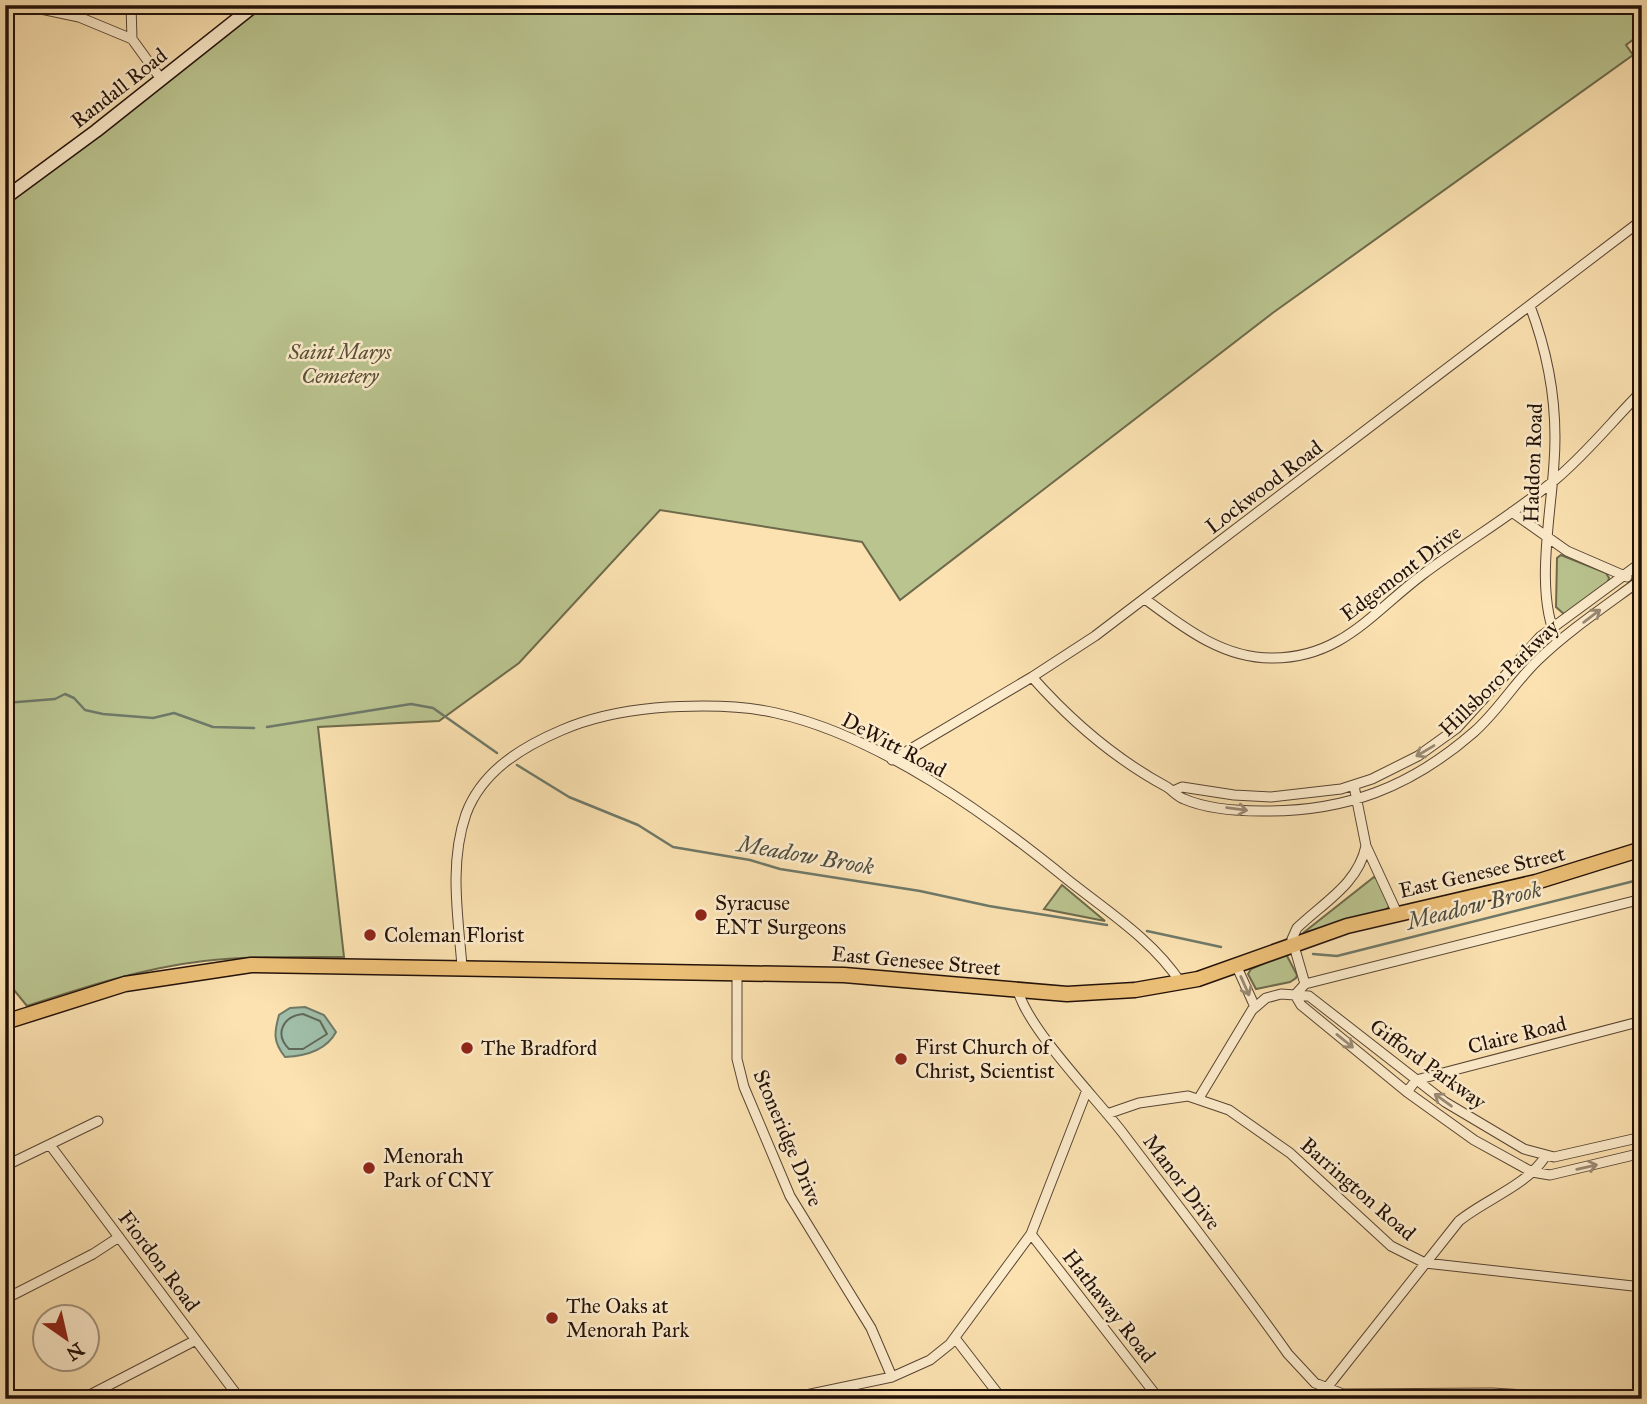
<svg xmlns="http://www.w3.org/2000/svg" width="1647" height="1404" font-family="'IM FELL Great Primer',serif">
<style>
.green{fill:#bac48f;stroke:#6e6a4c;stroke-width:2}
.water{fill:#a0bea9;stroke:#6e7969;stroke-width:2}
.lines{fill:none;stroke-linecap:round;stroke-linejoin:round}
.shore{stroke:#616859;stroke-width:2}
.stream{stroke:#6e7969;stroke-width:2.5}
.street-casing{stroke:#584533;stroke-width:11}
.secondary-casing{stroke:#221109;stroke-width:15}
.primary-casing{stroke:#221109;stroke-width:17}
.street{stroke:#fdeccc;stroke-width:9}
.secondary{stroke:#fdeccc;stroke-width:12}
.primary{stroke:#eec178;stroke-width:14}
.oneway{stroke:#9a8974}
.poi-dot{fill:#8f2418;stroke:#fdeccc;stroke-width:2.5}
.labels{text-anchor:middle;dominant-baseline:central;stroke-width:5;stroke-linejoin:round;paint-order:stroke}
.street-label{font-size:21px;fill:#221109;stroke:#fdeccc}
.park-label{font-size:21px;font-style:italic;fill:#575038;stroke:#fdeccc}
.poi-label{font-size:21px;fill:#221109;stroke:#fdeccc;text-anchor:start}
.water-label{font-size:23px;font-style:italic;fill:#4e4e41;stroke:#fdeccc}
</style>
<rect width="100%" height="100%" fill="#fce2b1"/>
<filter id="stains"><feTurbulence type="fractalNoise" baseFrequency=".00286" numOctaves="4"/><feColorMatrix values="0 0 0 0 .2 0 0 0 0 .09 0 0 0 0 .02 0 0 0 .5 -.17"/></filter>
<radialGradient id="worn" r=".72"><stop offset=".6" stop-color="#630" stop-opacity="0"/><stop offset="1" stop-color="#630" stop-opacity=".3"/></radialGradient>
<!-- green -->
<path class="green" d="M255,5h1387v28l-16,12 7,10 -359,257 -374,288 -38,-58 -202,-32 -141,153 -80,58 -121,6 26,230c-47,0 -93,-1 -140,4 -61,7 -119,26 -177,45l-22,-27v-781z
M1561,555l45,18 3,5 -2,7 -42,30 -9,-8 1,-49z
M1374,877l6,3 10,25 -4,5 -83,23z
M1062,885l43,36 -61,-12z
M1286,954l11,21 -1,3 -6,4 -34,7 -8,-15 3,-5z"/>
<!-- water -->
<path class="water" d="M305,1007l19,8 12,17c-10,19 -31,24 -51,25 -12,-15 -11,-24 -6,-42l11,-7z"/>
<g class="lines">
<!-- shore -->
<path class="shore" d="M303,1014l17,7 7,13 -24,15h-14c-15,-15 -6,-33 14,-35z"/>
<!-- stream -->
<path class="stream" d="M5,703l50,-4 10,-5 9,4 11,12 18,4 50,4 21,-5 39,14 41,1
M267,727l144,-23 22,4 64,45
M517,765l52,32 69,28 35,22 77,13 30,9 140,22 69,15 118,19
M1147,931l74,16
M1313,954l24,2 305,-77"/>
<defs>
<path id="street" d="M22,5l57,12 53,22 29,40
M131,5l1,34
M1530,306c19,50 28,104 24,157 -3,52 -20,132 4,179
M1512,512l55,39 60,26
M1145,599c38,28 78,60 128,59 68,0 100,-46 149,-83 44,-33 92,-61 134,-96 32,-27 57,-59 86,-88
M1032,677c39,44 83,82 135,110 6,4 11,10 17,12 23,10 53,12 78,12 84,1 149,-24 212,-79 24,-21 41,-50 64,-72 31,-30 69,-55 104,-81
M892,760l140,-83 63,-41 547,-416
M1354,786l12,60 31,67
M1173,791l9,-4 52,8 37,2 70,-8 31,-10 46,-23 39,-28 83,-91 102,-75
M1236,965l19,42
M462,966c-4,-50 -13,-103 4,-152 16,-43 56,-67 96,-84 30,-13 61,-19 93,-22 40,-3 82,-4 121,5 103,23 211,101 292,167 39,31 85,60 113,103
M737,972v87l7,28 46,109 81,132 21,49
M1305,984l-13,-45 5,-11c27,-26 61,-44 69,-82
M1018,991c11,39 77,106 104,141 56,74 113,147 166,222l27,29 28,11 149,-1 99,6
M1295,995l6,10 106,87 67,48 58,32 18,3 92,-22
M1295,995l10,-11 337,-85
M1407,1092l9,-12 226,-59
M1199,1098l53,-88 14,-12 15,-4 28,2 136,106 79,47 30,8 88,-20
M1107,1114l32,-11 49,-7 41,14 61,43 101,93 34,17 217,24
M50,1145l190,254
M5,1166l93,-45
M1031,1234l128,165
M5,1299l88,-45 26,-17
M955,1338l47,61
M5,1385l5,14
M82,1399l114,-59
M787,1399l105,-22 38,-17 20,-16 81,-110 56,-144
M1318,1399l141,-178c27,-22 67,-35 86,-64"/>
<path id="secondary" d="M5,198l91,-67 159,-126"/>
<path id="primary" d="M5,1022l120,-38 126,-19 593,10 223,19 68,-4 63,-11 149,-53 189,-44 106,-33"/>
</defs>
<!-- street casing -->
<use href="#street" class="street-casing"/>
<!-- secondary casing -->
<use href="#secondary" class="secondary-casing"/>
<!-- primary casing -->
<use href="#primary" class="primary-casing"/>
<!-- street -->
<use href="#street" class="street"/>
<!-- secondary -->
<use href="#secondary" class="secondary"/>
<!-- primary -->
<use href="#primary" class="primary"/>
</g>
<!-- one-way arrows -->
<defs><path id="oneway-shaft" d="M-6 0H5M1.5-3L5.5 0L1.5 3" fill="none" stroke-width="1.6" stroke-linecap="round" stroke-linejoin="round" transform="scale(1.75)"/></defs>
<g class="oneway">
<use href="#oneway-shaft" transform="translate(1592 616) rotate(-37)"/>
<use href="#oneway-shaft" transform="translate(1425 751) rotate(149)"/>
<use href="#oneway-shaft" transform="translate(1237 809) rotate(7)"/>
<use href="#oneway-shaft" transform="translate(1245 986) rotate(66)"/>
<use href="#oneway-shaft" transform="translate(1345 1041) rotate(39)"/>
<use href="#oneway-shaft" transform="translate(1443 1100) rotate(-144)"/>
<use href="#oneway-shaft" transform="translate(1587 1167) rotate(-13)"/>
</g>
<!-- markers -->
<g class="poi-dot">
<circle cx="701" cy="915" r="7"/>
<circle cx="370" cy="935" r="7"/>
<circle cx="467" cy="1048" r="7"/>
<circle cx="901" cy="1059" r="7"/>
<circle cx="369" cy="1168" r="7"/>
<circle cx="552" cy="1318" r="7"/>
</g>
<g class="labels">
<!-- street labels -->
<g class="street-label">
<text transform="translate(119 88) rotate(-38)">Randall Road</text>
<text transform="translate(1533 463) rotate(-88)">Haddon Road</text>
<text transform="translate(1264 487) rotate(-37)">Lockwood Road</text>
<text transform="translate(1401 573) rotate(-37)">Edgemont Drive</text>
<text transform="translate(1499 678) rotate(-44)">Hillsboro Parkway</text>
<text transform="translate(894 745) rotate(28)">DeWitt Road</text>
<text transform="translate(1482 872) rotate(-13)">East Genesee Street</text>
<text transform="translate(916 961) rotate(5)">East Genesee Street</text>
<text transform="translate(1517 1035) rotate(-14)">Claire Road</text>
<text transform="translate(1428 1064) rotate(36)">Gifford Parkway</text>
<text transform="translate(788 1138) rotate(67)">Stoneridge Drive</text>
<text transform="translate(1182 1182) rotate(53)">Manor Drive</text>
<text transform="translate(1358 1189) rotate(41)">Barrington Road</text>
<text transform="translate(159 1261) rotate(53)">Fiordon Road</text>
<text transform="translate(1109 1306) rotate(52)">Hathaway Road</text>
</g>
<!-- park labels -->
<g class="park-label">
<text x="340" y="352">Saint Marys<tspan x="340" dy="24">Cemetery</tspan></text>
</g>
<!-- poi labels -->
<g class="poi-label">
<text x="715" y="903">Syracuse<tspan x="715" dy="24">ENT Surgeons</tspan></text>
<text x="384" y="935">Coleman Florist</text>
<text x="915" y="1047">First Church of<tspan x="915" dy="24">Christ, Scientist</tspan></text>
<text x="481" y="1048">The Bradford</text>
<text x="383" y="1156">Menorah<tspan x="383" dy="24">Park of CNY</tspan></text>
<text x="566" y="1306">The Oaks at<tspan x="566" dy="24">Menorah Park</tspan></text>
</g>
<!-- water labels -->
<g class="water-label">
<text transform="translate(806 855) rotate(10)">Meadow Brook</text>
<text transform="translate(1474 905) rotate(-14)">Meadow Brook</text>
</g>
</g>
<!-- margin -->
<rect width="1647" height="1404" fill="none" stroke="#fce2b1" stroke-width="28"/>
<rect x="7" y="7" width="1633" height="1390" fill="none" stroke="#221109" stroke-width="3.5"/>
<rect x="14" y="14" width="1619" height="1376" fill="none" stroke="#221109" stroke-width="2"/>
<!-- north arrow -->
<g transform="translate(66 1338) rotate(146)"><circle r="33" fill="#fdeccc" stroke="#a5947e" stroke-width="2"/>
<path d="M0-5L12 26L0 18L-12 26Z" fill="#8f2418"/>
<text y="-10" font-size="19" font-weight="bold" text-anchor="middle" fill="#221109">N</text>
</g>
<rect width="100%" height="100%" filter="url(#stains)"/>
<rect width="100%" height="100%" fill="url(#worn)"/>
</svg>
